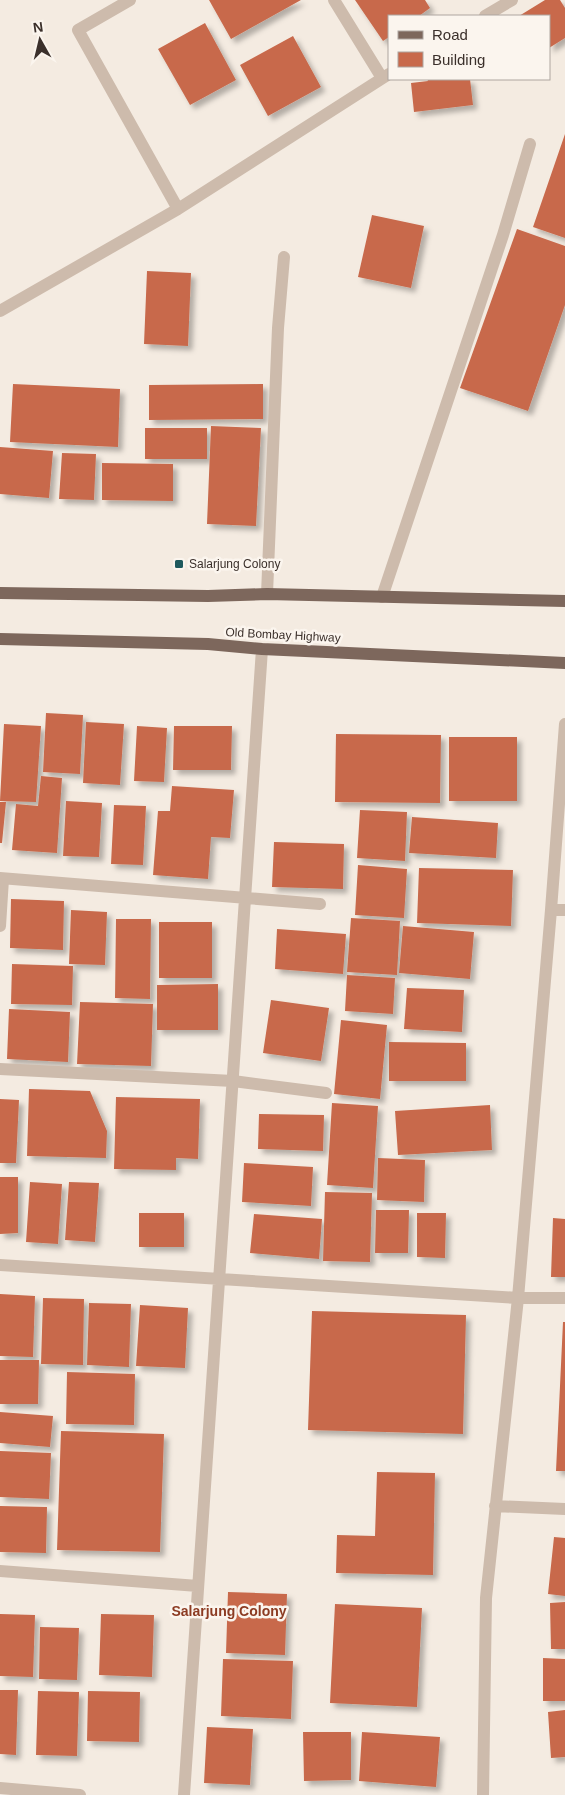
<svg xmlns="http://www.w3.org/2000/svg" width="565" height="1795" font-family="Arial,sans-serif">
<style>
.building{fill:#c8694b;filter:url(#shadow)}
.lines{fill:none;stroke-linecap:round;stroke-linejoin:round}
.minor{stroke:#cdbbac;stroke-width:12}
.primary{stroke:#7d675c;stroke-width:12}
.poi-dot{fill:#1f5a5e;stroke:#fbf5ee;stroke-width:2}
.labels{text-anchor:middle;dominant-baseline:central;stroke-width:5;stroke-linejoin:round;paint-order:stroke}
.poi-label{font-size:12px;fill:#3b302b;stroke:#fbf5ee;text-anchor:start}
.street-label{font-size:12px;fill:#3b302b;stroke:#fbf5ee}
.neighbourhood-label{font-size:14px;font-weight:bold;fill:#8c3b22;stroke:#fbf5ee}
</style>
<defs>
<filter id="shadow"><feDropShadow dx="4.5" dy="4.5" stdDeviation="2.5" flood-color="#0004"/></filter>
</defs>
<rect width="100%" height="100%" fill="#f4ebe1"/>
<!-- building -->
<path class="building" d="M209,0h92l-70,39z
M355,0h70l5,8 -11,8h-30v21l-6,4z
M545,0h15l5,8v30l-16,10v-32h-30z
M205,23l31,57 -46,25 -32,-56z
M293,36l28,51 -53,29 -28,-51z
M427,79h43l3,26 -59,7 -3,-29 17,-2z
M565,134v104l-32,-11z
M372,215l52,11 -13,62 -53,-11z
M517,229l48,17v59l-37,106 -68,-23z
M147,271l44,2 -3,73 -44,-2z
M13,384l107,5 -2,58 -108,-5z
M263,384v35l-114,1v-35z
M211,426l50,2 -5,98 -49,-2z
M145,428h62v31h-62z
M0,447l53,4 -4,47 -49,-4z
M62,453l34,1 -2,46 -35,-1z
M102,463l71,1v37l-71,-1z
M46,713l37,2 -3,59 -37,-2z
M86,722l38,2 -4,61 -37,-2z
M4,724l37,2 -5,76 -36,-1z
M137,726l30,2 -3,54 -30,-1z
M174,726h58l-1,44h-58z
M336,734l105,1 -1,68 -105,-1z
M449,737h68v64h-68z
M41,776l21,2 -5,75 -45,-3 4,-46 22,2z
M172,786l62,4 -4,48 -19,-1 -3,42 -55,-4 5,-64h12z
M66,801l36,2 -3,54 -36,-1z
M0,802h6l-4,41h-2z
M114,805l32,1 -3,59 -32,-1z
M360,810l47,2 -2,49 -48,-3z
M412,817l86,6 -2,35 -87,-5z
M274,842l70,2 -1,45 -71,-2z
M358,865l49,4 -3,49 -49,-3z
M419,868l94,2 -2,56 -94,-3z
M11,899l53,2 -1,49 -53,-2z
M71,910l36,2 -2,53 -36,-1z
M351,918l49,3 -3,54 -50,-3z
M116,919h35l-1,80 -35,-1z
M159,922h53v56h-53z
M403,926l71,6 -4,47 -71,-6z
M277,929l69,5 -3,40 -68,-5z
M12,964l61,2 -1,39 -61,-1z
M347,975l48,3 -2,36 -48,-3z
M218,984v46h-61v-45z
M407,988l57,2 -2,42 -58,-3z
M271,1000l58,8 -8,53 -58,-8z
M80,1002l73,2 -2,62 -74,-2z
M9,1009l61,3 -2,50 -61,-3z
M341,1020l46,5 -7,74 -46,-5z
M389,1042l77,1v38h-77z
M29,1089l61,2 17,40 -1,27 -79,-2z
M116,1097l84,2 -2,60 -22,-1v12l-62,-1z
M0,1099l19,1 -3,63h-16z
M332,1103l46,3 -5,82 -46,-3z
M490,1105l2,45 -94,5 -3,-44z
M259,1114l65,1 -1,36 -65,-2z
M378,1158l47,2 -1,42 -47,-2z
M244,1163l69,4 -2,39 -69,-4z
M0,1177h18v56l-18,1z
M30,1182l32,2 -4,60 -32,-2z
M69,1182l30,1 -4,59 -30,-2z
M325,1192l47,1 -2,69 -47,-1z
M376,1210h33l-1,43h-33z
M139,1213h45v34h-45z
M417,1213h29l-1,45 -28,-1z
M254,1214l68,5 -3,40 -69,-6z
M553,1218l12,1v58h-14z
M0,1294l35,2 -2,61 -33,-1z
M43,1298l41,1 -1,66 -42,-1z
M89,1303l42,1 -2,63 -42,-2z
M140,1305l48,3 -3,60 -49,-2z
M312,1311l154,4 -3,119 -155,-4z
M563,1322h2v149h-9z
M0,1360h39l-1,44h-38z
M67,1372l68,2 -1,51 -68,-1z
M0,1412l53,4 -3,31 -50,-4z
M61,1431l103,3 -4,118 -103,-2z
M0,1451l51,2 -2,46 -49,-2z
M377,1472l58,1 -2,102 -97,-2 1,-38 38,1z
M0,1506l47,1 -1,46 -46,-1z
M554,1537l11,1v58l-17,-2z
M228,1592l59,2 -2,61 -59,-2z
M565,1602v47h-14l-1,-46z
M335,1604l87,4 -5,99 -87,-4z
M0,1614l35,1 -2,62 -33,-1z
M101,1614l53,1 -2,62 -53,-2z
M40,1627l39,1 -2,52 -38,-1z
M543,1658l22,1v42h-22z
M223,1659l70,2 -2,58 -70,-3z
M0,1690h18l-2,65 -16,-1z
M38,1691l41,1 -2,64 -41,-1z
M88,1691l52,1 -1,50 -52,-1z
M565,1710v47l-14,1 -3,-46z
M207,1727l46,2 -3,56 -46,-2z
M303,1732h48v48l-47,1z
M362,1732l78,5 -4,50 -77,-6z"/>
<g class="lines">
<!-- minor -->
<path class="minor" d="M130,0l-52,30 100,179
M334,0l48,78
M485,16l27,-16
M0,311l178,-102 211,-135
M267,594l11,-266 6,-71
M382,597l121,-362 27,-91
M0,878l320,26
M551,910h14
M0,926l3,-47
M0,1069l233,12 93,12
M0,1265l518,33h47
M495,1506l70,3
M0,1571l198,15
M0,1788l80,7
M184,1795l78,-1146
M483,1795l3,-197 32,-300 33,-388 14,-186"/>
<!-- primary -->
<path class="primary" d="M0,593l208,3 59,-2 298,7
M0,639l208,5 54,5 303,14"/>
</g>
<!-- markers -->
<rect class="poi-dot" x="174" y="559" width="10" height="10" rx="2.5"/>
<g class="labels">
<!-- poi labels -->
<g class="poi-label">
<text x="189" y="564">Salarjung Colony</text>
</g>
<!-- street labels -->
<g class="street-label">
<text transform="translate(283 635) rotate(3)">Old Bombay Highway</text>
</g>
<!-- neighbourhood labels -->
<g class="neighbourhood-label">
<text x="229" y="1611">Salarjung Colony</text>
</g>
</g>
<!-- legend -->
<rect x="388" y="15" width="162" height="65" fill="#fbf5ee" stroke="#aea6a0"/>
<rect x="398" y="31" width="25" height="8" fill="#7d675c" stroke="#aea6a0"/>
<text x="432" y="40" font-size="15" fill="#3b302b">Road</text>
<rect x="398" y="52" width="25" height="15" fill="#c8694b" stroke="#aea6a0"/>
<text x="432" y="65" font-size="15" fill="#3b302b">Building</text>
<!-- north arrow -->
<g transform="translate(40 40) rotate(352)" stroke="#fbf5ee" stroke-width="4" paint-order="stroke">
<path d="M0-4L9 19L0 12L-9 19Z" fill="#3b302b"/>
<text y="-8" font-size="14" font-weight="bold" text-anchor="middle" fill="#3b302b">N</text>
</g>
</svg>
